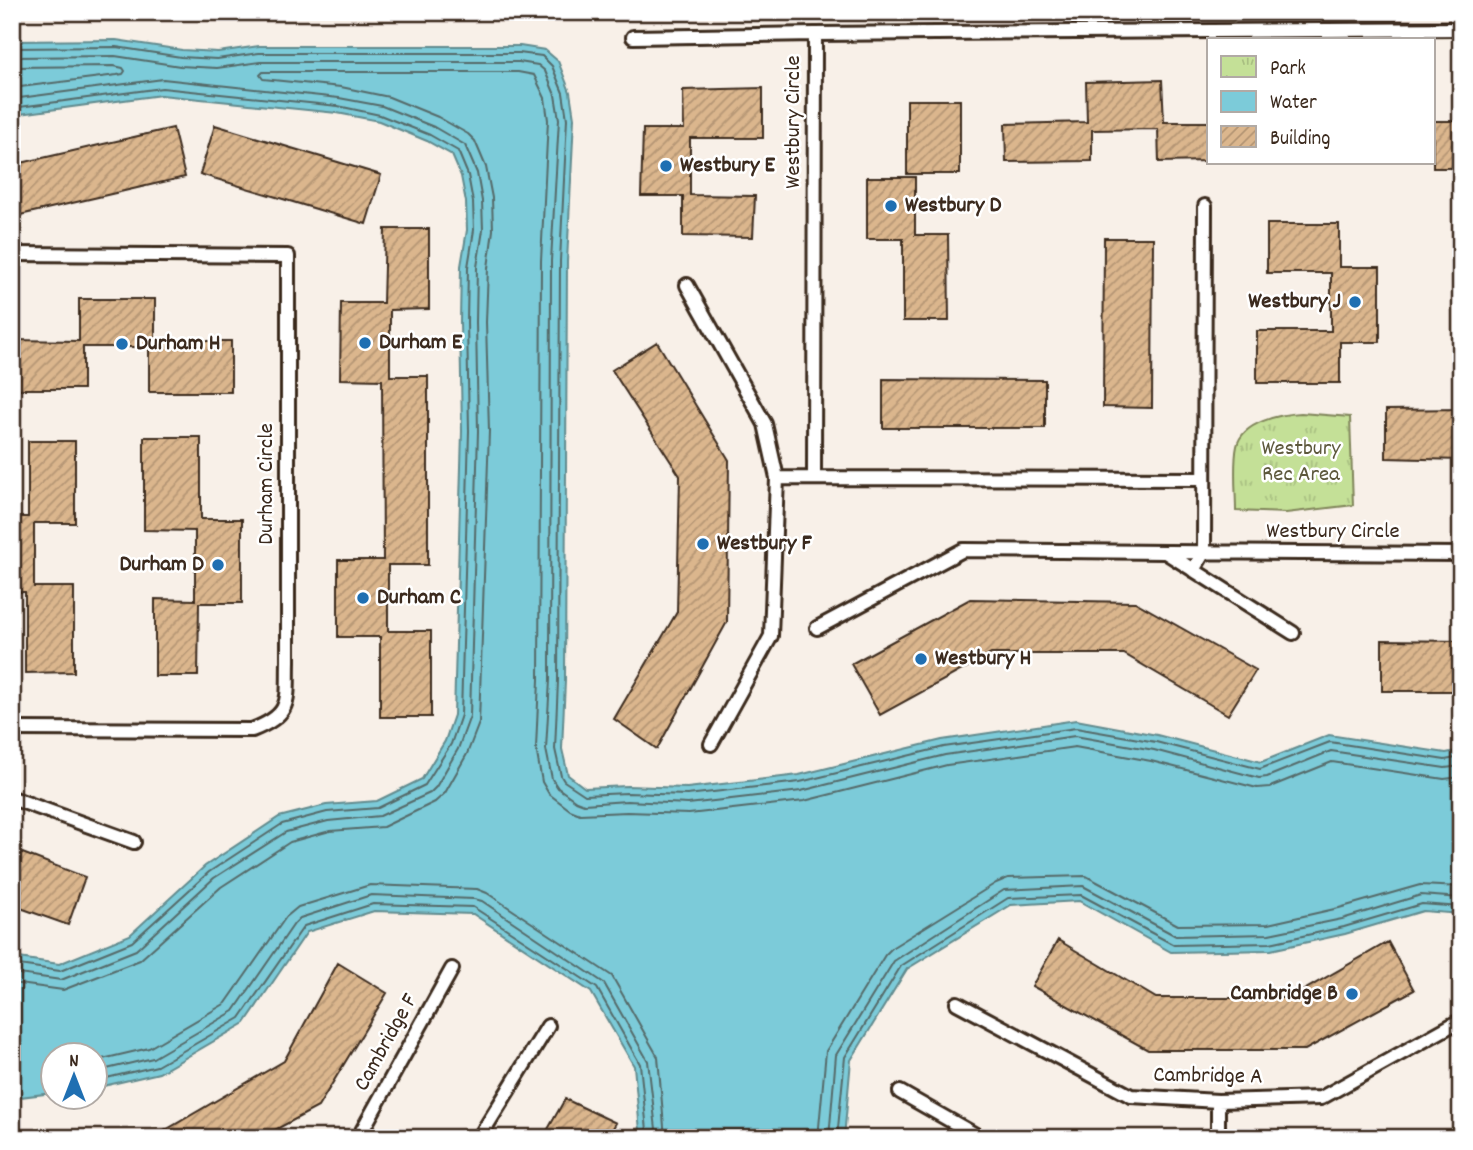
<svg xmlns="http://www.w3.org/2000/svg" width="1473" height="1150" font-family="Dekko,sans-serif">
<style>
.park{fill:url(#park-tufts);stroke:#80855a;stroke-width:2}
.water{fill:#7ccbd9;stroke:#628b8e;stroke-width:2}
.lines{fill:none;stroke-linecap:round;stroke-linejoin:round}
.shore{stroke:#556a69;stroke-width:2}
.building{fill:url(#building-hatch);stroke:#3b2a1e;stroke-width:2}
.service-casing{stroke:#3b2a1e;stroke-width:18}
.service{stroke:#fff;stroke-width:12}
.poi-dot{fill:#1f6fb2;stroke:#fff;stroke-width:2.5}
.labels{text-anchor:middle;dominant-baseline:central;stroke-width:5;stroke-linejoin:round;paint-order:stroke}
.street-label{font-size:23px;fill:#3b2a1e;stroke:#fff}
.poi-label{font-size:23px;font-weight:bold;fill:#3b2a1e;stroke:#fff;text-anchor:start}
.park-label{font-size:23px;fill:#5d583c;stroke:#fff}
</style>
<defs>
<pattern id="park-tufts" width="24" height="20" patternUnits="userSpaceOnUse" patternTransform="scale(1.75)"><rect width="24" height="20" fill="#c4e097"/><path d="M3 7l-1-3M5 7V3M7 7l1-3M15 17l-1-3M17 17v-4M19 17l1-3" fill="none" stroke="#a9c082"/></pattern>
<pattern id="building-hatch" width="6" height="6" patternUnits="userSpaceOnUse" patternTransform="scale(1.75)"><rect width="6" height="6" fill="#dbb68d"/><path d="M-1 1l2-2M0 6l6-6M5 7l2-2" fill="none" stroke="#b39473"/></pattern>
</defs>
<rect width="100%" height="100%" fill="#f8f0e8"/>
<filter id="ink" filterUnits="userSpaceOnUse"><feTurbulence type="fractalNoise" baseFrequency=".0143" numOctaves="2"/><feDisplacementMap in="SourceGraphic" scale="14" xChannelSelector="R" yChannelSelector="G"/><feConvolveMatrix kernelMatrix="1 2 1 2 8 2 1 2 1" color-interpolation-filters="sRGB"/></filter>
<g filter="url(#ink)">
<!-- park -->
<path class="park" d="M1301,413l49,4 3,88 -67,8 -50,-2c0,-19 -3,-47 1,-65 5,-24 44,-32 64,-33z"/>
<!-- water -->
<path class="water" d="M116,40l66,10 36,2 41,-6h261l25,4 13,11 12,31 4,26 -7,144 -2,419 -3,68 6,26 17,13 42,-2 60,2 112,-13 143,-35 134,-20 81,15 104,27 68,-27 117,18 15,-3v164l-38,-3 -78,23 -74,16 -100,2 -92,-51 -68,4 -104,64 -56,91 -7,78h-207l3,-7 -6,-65 -43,-74 -118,-78 -99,-3 -67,21 -62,91 -86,50 -64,15 -1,-32h-42v37l-40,5v-141l47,7 71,-29 75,-69 74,-49 47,-12 51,-4 45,-22 23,-38 9,-26 8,-284 -2,-109 1,-56 6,-36 -1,-28 -5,-26 -9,-21 -25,-14 -48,-20 -42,-8 -176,-18 -149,20v-74z"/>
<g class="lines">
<!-- shore -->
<path class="shore" d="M12,48l104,-1 65,10 36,2 42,-6h260l23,3 10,10 11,27 4,26 -7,142 -2,420 -3,68 6,27 3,5 21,14 42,-2 60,2 113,-13 144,-35 132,-19 80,14 104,27 70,-27 115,18 16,-3
M12,57l103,-1 65,10 37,2 43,-6h259l19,3 7,6 10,24 4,24 -8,142 -1,419 -4,69 6,30 6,9 18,13 8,3 43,-3 61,3 113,-13 144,-36 130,-19 79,14 105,28 8,-1 64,-26 114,17 16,-2
M12,67l102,-1 9,2 2,3 -2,3 -6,1 -105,13
M12,99l151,-20 176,19 43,8 52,21 31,18 12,28 5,28 1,29 -6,37 -1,55 2,109 -8,285 -12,33 -22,38 -6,6 -50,23 -52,5 -42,11 -72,46 -78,72 -75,30 -49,-7
M12,108l150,-20 176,18 42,9 50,20 28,16 10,24 5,27 1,28 -6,37 -1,55 2,109 -8,284 -10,29 -26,41 -47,23 -51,4 -45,12 -73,48 -77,70 -72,29 -48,-7
M12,983l51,7 77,-30 81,-73 69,-45 40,-11 53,-4 52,-25 10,-9 22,-39 12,-31 10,-292 -3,-109 2,-54 5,-38 -1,-32 -6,-31 -11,-26 -7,-7 -30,-17 -49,-20 -48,-10 -78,-8 -3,-4 3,-3h255l16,3 11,23 3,22 -7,141 -2,419 -3,68 6,34 7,12 21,16 10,4 47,-2 62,2 115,-13 143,-36 128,-18 76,14 106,27 13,-1 62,-25 112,17 17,-2
M94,1061l55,-13 77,-45 60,-86 12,-10 72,-22 107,4 10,4 125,83 46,81 7,81
M94,1072l59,-14 81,-47 60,-87 6,-6 71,-23 103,4 8,2 122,82 44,78 8,68 -2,9
M94,1081l63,-15 83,-48 64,-92 69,-22 100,3 124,81 43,76 7,66 -2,8
M818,1138l8,-87 59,-96 8,-8 103,-64 12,-5 78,-2 92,49 90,-1 71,-16 81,-23 41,2
M829,1138l7,-83 58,-94 110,-71 79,-4 93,50 93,-2 73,-15 79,-24 40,3
M837,1138l8,-81 56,-91 107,-68 73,-3 93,50 96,-2 74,-16 78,-23 39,3"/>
</g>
<!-- building -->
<path class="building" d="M1162,80l2,42h45v39l-50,1 -1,-33 -66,1v31l-86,1 -1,-38 82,-2 -1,-40z
M763,88v50h-73v57l65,1 -2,41 -70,-1v-40h-42l2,-67h41l-1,-39z
M907,100h53v74h-53z
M1433,121h28v47h-28z
M215,125l166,50 -15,49 -166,-50z
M173,128l12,49 -165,38 -8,-33v-17z
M867,177h48v58h33l1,86h-46v-82h-36z
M1267,224h72v43h41v75h-40v41h-83v-52h74v-58h-64z
M385,229h44v80l-39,1v66h38v189h-40v66h43v86h-51v-80h-42v-77h45l-1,-180 -42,-1 1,-76h42z
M1104,238h49l-1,170 -49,-1z
M79,299h76v42h76v51h-82v-45h-66v42h-71v-49l67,1z
M657,342l72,118 -2,162 -70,127 -43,-30 63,-107 3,-136 -68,-106z
M883,379l162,1v48h-162z
M1461,409v51l-75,-2v-48z
M144,437h57v82h41v84h-43l-1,73h-43v-77l40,1v-69l-51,-1z
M28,441h47v82h-41v64h40v85l-49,1v-81h-13v-75h16z
M970,599l165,3 121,68 -28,45 -104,-61h-133l-111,61 -29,-51z
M1382,640l79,1v50h-79z
M12,849l73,28 -17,48 -56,-20z
M1058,940l98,58h134l98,-56 26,48 -109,60h-157l-116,-64z
M338,963l49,30 -69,114 -58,31h-108l132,-77z
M565,1099l51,24 -9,15h-64z"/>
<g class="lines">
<defs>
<path id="service" d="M633,37l182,-3
M12,254l276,2v405c-1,40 5,53 -36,69l-240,-1
M687,285l78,139 12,54 -6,158 -60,108
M814,477l1,-443 646,-5
M777,478l427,1
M1167,552l294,2
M1193,570l11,-18 1,-346
M817,628l146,-78 202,2 128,81
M12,798l122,44
M957,1003l174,93 87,5 103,-3 140,-78
M900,1092l81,46
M358,1138l94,-169
M479,1138l69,-112
M1218,1138v-37"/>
</defs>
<!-- service casing -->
<use href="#service" class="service-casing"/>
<!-- service -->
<use href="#service" class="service"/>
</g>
</g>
<!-- markers -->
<g class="poi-dot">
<circle cx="666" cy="166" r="7"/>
<circle cx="891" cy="206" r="7"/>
<circle cx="1355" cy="302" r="7"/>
<circle cx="365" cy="343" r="7"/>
<circle cx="122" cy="344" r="7"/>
<circle cx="703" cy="544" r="7"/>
<circle cx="218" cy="565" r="7"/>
<circle cx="363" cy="598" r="7"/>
<circle cx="921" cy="659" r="7"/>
<circle cx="1352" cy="994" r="7"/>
</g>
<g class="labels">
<!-- street labels -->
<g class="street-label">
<text transform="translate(794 122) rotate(-90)">Westbury Circle</text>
<text transform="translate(267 484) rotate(-90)">Durham Circle</text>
<text x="1333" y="532">Westbury Circle</text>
<text transform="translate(387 1043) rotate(-61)">Cambridge F</text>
<text transform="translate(1208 1077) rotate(1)">Cambridge A</text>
</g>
<!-- poi labels -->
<g class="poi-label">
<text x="680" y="166">Westbury E</text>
<text x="905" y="206">Westbury D</text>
<text x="1341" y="302" text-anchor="end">Westbury J</text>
<text x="379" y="343">Durham E</text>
<text x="136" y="344">Durham H</text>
<text x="717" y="544">Westbury F</text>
<text x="204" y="565" text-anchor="end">Durham D</text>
<text x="377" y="598">Durham C</text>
<text x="935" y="659">Westbury H</text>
<text x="1338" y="994" text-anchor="end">Cambridge B</text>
</g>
<!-- park labels -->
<g class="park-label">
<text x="1301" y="449">Westbury<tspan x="1301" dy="26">Rec Area</tspan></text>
</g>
</g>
<!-- margin -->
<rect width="1473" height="1150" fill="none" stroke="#fff" stroke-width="42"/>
<rect x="21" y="21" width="1431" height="1108" fill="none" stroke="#3b2a1e" stroke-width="2.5" filter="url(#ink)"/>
<!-- legend -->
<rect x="1207" y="38" width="228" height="126" fill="#ffffff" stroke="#b1aaa5" stroke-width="2"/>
<rect x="1221" y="56" width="35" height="21" fill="url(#park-tufts)" stroke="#b1aaa5" stroke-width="2"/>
<text x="1270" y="74" font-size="21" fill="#3b2a1e">Park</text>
<rect x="1221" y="91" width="35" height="21" fill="#7ccbd9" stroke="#b1aaa5" stroke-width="2"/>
<text x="1270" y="108" font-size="21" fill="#3b2a1e">Water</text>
<rect x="1221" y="126" width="35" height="21" fill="url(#building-hatch)" stroke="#b1aaa5" stroke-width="2"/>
<text x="1270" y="144" font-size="21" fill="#3b2a1e">Building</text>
<!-- north arrow -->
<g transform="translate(74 1076)"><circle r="33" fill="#ffffff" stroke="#b1aaa5" stroke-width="2"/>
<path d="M0-5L12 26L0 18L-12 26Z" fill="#1f6fb2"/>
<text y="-10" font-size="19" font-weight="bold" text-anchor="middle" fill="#3b2a1e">N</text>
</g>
</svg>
